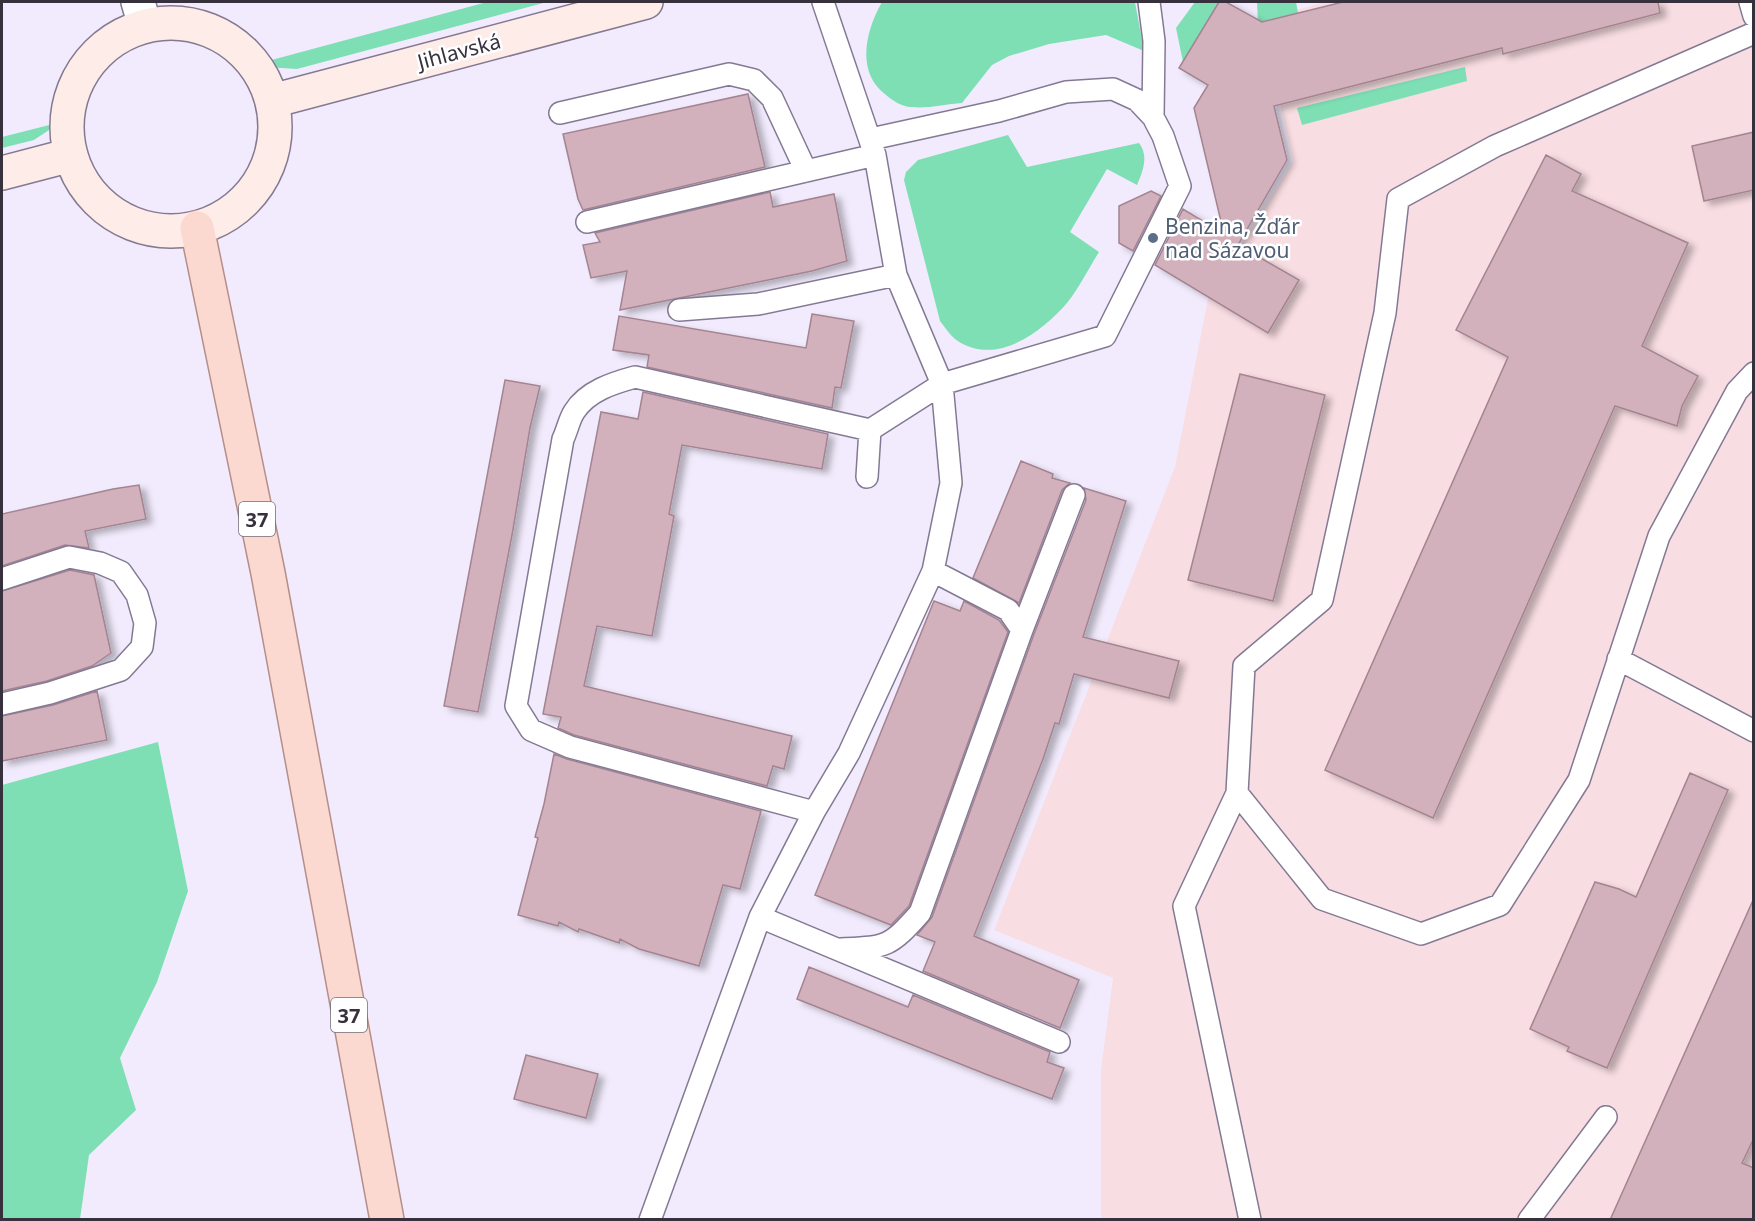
<svg xmlns="http://www.w3.org/2000/svg" width="1755" height="1221" font-family="'Noto Sans',sans-serif">
<style>
.industrial{fill:#f8dde2}
.green{fill:#7edfb5}
.building{fill:#d2b1bd;stroke:#a38490;stroke-width:1.5;filter:url(#shadow)}
.lines{fill:none;stroke-linecap:round;stroke-linejoin:round}
.service-casing{stroke:#847993;stroke-width:24}
.tertiary-casing{stroke:#847993;stroke-width:36}
.secondary-casing{stroke:#847993;stroke-width:36}
.primary-casing{stroke:#b58e8a;stroke-width:36}
.service{stroke:#fff;stroke-width:21}
.tertiary{stroke:#fff;stroke-width:33}
.secondary{stroke:#fdece8;stroke-width:33}
.primary{stroke:#fbd9d1;stroke-width:33}
.service-dot{fill:#5c6f8a;stroke:#fff;stroke-width:2}
.labels{text-anchor:middle;dominant-baseline:central;stroke-width:5;stroke-linejoin:round;paint-order:stroke}
.shield{fill:#fff;stroke:#726f77;stroke-width:1.5}
.shield-label{font-size:20px;font-weight:bold;fill:#36313d}
.street-label{font-size:21px;fill:#36313d;stroke:#fff}
.service-label{font-size:21px;fill:#4e5e75;stroke:#fff;text-anchor:start}
</style>
<defs>
<filter id="shadow"><feDropShadow dx="6" dy="4" stdDeviation="3" flood-color="#0004"/></filter>
</defs>
<rect width="100%" height="100%" fill="#f2ebfd"/>
<!-- industrial -->
<path class="industrial" d="M1325,2h428v1217h-652v-149l12,-92 -119,-48 181,-463 33,-168 85,-138 -32,-141z"/>
<!-- green -->
<path class="green" d="M487,2h60l-250,67 -48,-3z
M882,2h253l9,49 -38,-16 -57,9 -40,12 -17,9 -30,38c-16,1 -35,6 -51,4 -9,0 -19,-7 -25,-12 -31,-23 -20,-65 -4,-93z
M1195,2h31l-8,2 -35,58 -7,-34z
M1257,2h39l2,11 -40,10z
M1465,67l2,14 -165,44 -5,-17z
M61,122l-27,18 -32,8v-11z
M1008,135l19,32 112,-24c10,13 4,28 -2,42l-30,-16 -37,63 29,20c-10,16 -20,36 -32,51 -26,30 -73,65 -112,36 -6,-5 -10,-12 -15,-18l-36,-141 2,-8 12,-12z
M158,742l30,149 -31,91 -37,76 16,52 -47,45 -9,64h-78v-434z"/>
<!-- building -->
<path class="building" d="M1219,2h7l36,20 81,-20h315l2,11 -157,41 -1,-6 -228,58 13,54 -49,85 61,35 -31,53 -113,-68 28,-56 41,25 -30,-126 14,-23 -29,-17z
M748,94l17,73 -182,43 -5,-11 -15,-65z
M1754,132v58l-50,11 -12,-55z
M1546,155l35,19 -9,17 116,52 -46,103 56,30 -16,30 -5,20 -62,-20 -182,412 -108,-48 183,-413 -52,-27z
M1151,191l10,5 -28,55 -14,-8v-37z
M770,192l3,15 61,-13 13,67 -35,10 -192,39 7,-39 -36,7 -8,-33 17,-3 -5,-9z
M812,314l42,7 -13,67 -6,-1 -3,21 -185,-41 2,-12 -36,-5 6,-34 187,32z
M1240,374l85,21 -52,206 -85,-21z
M505,380l35,6 -10,42 -18,107 -34,177 -34,-6z
M643,392l185,42 -6,35 -140,-24 -13,69 5,2 -22,120 -55,-10 -13,60 208,50 -8,33 -11,-3 -6,20 -193,-51 -16,-7 3,-11 -18,-3 58,-302 37,7z
M1021,461l32,13 -1,4 18,5 -8,7 -43,113 -46,-25z
M139,485l7,34 -61,12 4,17 -24,-3 -63,21v-52l111,-25z
M1084,488l42,13 -43,136 96,24 -10,37 -95,-24 -15,50 -4,-1 -12,36 -69,177 105,44 -19,48 -137,-57 12,-29 -18,-7 15,-18 102,-283 52,-134z
M70,570l24,5 17,78 -19,13 -45,15 -45,10v-100z
M934,601l26,10 4,-10 35,19 9,12 -99,274 -18,19 -76,-30z
M97,691l10,49 -105,21v-45l51,-11z
M554,754l13,5 194,52 -21,78 -17,-4 -24,81 -60,-17 -19,-10 -1,4 -40,-14 -1,3 -19,-10 -1,4 -40,-11 20,-77 -3,-1 9,-33z
M1690,773l38,17 -121,278 -40,-17 2,-4 -39,-18 65,-147 24,7 17,8z
M1754,898v240l-12,25 12,5v52h-144z
M809,967l99,40 5,-12 137,57 -3,10 17,6 -12,31 -64,-24 -191,-76z
M526,1055l72,19 -12,44 -72,-19z"/>
<g class="lines">
<defs>
<path id="service" d="M1149,2l5,39 -1,76
M1750,2l4,14
M1754,33l-259,113 -97,53 -13,114 -63,287 -78,66 -7,127 85,106 99,35 79,-29 79,-125 80,-244 78,-145 17,-18
M560,113l169,-39 25,6 18,18 34,73
M587,222l288,-67
M679,310l79,-6 138,-29
M867,477l3,-47
M933,571l75,39 14,20
M2,579l67,-22 31,6 21,9 16,23 8,28 -3,24 -21,23 -71,23 -48,11
M1618,659l136,72
M1237,793l-53,113 66,314
M814,812l-244,-65 -39,-17 -15,-24 47,-267c4,-8 6,-19 11,-27 13,-21 39,-29 61,-35l235,53 72,-46 163,-48 75,-150 -17,-50 -10,-19 -16,-17 -24,-11 -47,3 -67,19 -128,28
M760,917l299,125
M841,949c45,-2 48,-1 79,-36l102,-283 52,-135
M650,1220l110,-303 54,-105 35,-59 84,-182 18,-88 -9,-99 -46,-109 -21,-120 -52,-153
M1529,1220l77,-103"/>
<path id="tertiary" d="M138,2l7,24"/>
<path id="secondary" d="M67 127a104 104 0 1 1 208 0a104 104 0 1 1-208 0Z
M272,101l374,-99
M2,173l69,-18"/>
<path id="primary" d="M197,228l71,345 119,647"/>
</defs>
<!-- service casing -->
<use href="#service" class="service-casing"/>
<!-- tertiary casing -->
<use href="#tertiary" class="tertiary-casing"/>
<!-- secondary casing -->
<use href="#secondary" class="secondary-casing"/>
<!-- primary casing -->
<use href="#primary" class="primary-casing"/>
<!-- service -->
<use href="#service" class="service"/>
<!-- tertiary -->
<use href="#tertiary" class="tertiary"/>
<!-- secondary -->
<use href="#secondary" class="secondary"/>
<!-- primary -->
<use href="#primary" class="primary"/>
</g>
<!-- markers -->
<circle class="service-dot" cx="1153" cy="238" r="6"/>
<g class="labels">
<!-- shield labels -->
<g class="shield">
<rect x="239" y="502" width="36" height="34" rx="4.5"/>
<rect x="331" y="998" width="36" height="34" rx="4.5"/>
</g>
<g class="shield-label">
<text x="257" y="519">37</text>
<text x="349" y="1015">37</text>
</g>
<!-- street labels -->
<g class="street-label">
<text transform="translate(459 51) rotate(-15)">Jihlavská</text>
</g>
<!-- service labels -->
<g class="service-label">
<text x="1165" y="226">Benzina, Žďár<tspan x="1165" dy="24">nad Sázavou</tspan></text>
</g>
</g>
<!-- border -->
<rect width="1755" height="1221" fill="none" stroke="#36313d" stroke-width="6"/>
</svg>
